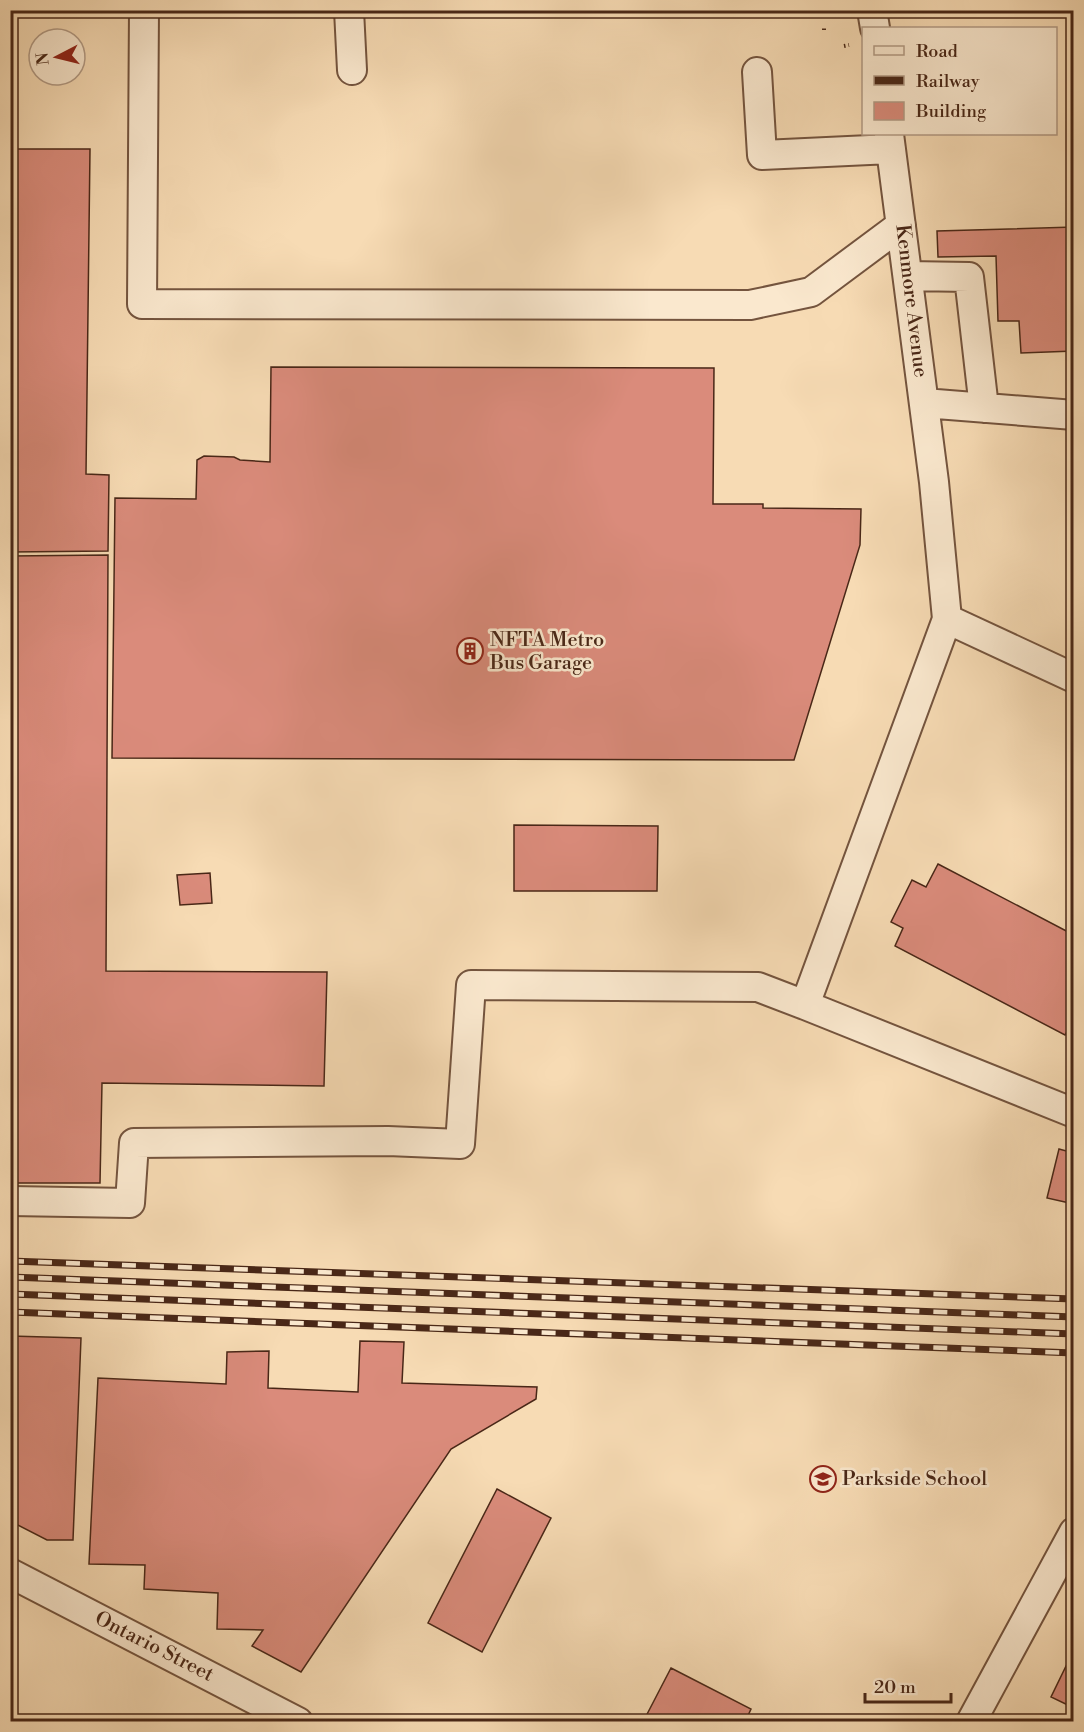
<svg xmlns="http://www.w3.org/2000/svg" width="1084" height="1732" font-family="'Libre Bodoni',serif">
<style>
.building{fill:#da8b7b;stroke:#492717;stroke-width:1.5}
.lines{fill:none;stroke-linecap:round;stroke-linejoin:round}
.minor-casing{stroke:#74543e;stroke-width:32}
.path{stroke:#492717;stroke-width:4;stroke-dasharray:1.5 3;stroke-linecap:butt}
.minor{stroke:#fae8ce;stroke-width:28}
.rail-casing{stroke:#492717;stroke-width:7}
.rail{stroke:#fae8ce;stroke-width:4.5;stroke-dasharray:14;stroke-linecap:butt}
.labels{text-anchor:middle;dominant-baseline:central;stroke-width:5;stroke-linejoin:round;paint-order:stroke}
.street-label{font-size:20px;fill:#492717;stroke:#fae8ce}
.poi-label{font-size:20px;fill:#492717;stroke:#fae8ce;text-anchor:start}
</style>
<rect width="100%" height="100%" fill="#f7dbb4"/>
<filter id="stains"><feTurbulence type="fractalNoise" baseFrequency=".00333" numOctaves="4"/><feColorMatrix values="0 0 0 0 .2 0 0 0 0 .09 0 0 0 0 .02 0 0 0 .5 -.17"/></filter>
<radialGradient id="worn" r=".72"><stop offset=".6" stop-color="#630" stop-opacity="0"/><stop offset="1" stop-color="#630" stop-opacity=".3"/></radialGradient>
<!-- building -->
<path class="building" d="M10,149h80l-4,325 23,1 -1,76 -98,1z
M1074,227v124l-53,2 -2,-32h-21l-2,-65 -58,1 -1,-26z
M271,367l443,1 -1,136h50v4l98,1 -1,36 -66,215 -682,-2 3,-260 81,1 1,-39 7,-4 30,1 6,3 30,2z
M108,555l-2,416 221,1 -3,114 -222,-3 -2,100h-90v-627z
M514,825l144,1 -1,65h-143z
M938,864l136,71v96l-5,-3 -4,7 -170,-89 8,-18 -12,-6 21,-42 14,7z
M210,873l2,30 -32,2 -3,-30z
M1059,1149l15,4v51l-27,-6z
M10,1336l71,2 -8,202h-26l-37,-19z
M360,1341l44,1 -2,41 135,4 -1,12 -85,50 -150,223 -49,-26 11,-16 -46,-1 1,-36 -74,-4 1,-24 -56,-1 9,-186 128,6 1,-32 42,-1 -1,37 90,4z
M497,1489l54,29 -69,134 -54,-29z
M1068,1662l6,3v43l-23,-11z
M671,1668l80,41 -6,13h-102z"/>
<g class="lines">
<defs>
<path id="minor" d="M144,10l-2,294 608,1 61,-13 90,-67
M349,10l3,60
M872,10l3,18
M757,72l5,83 129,-6
M889,134l45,348 13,137 -142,386 269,108
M908,276l61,1 15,131
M924,403l150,12
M947,619l127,59
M10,1201l120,2 4,-60 254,-2 72,3 11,-159 287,2 47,18
M10,1573l288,149
M971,1722l103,-190"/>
</defs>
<!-- minor casing -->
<use href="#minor" class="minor-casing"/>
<!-- path -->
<path class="path" d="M919,11l3,6
M824,30v-4
M844,46l5,-1"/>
<!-- minor -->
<use href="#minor" class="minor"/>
<defs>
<path id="rail" d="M10,1261l1064,38
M10,1277l1064,40
M10,1294l1064,40
M10,1312l1064,41"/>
</defs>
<!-- rail casing -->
<use href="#rail" class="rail-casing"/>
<!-- rail -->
<use href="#rail" class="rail"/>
</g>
<!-- icons -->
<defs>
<symbol id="building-ring" viewBox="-11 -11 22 22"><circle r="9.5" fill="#fae8ce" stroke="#8f2418" stroke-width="1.5"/><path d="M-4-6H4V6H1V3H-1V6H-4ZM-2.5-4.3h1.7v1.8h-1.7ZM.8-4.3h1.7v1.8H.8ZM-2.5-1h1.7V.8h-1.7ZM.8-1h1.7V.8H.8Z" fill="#8f2418"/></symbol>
<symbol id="school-ring" viewBox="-11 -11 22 22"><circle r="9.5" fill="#fae8ce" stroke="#8f2418" stroke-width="1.5"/><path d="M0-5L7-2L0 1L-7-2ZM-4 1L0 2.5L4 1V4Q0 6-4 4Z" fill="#8f2418"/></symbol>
</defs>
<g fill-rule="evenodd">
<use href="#building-ring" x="455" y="636" width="30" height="30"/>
<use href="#school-ring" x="808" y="1464" width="30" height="30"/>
</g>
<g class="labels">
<!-- street labels -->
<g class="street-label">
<text transform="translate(911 301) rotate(83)">Kenmore Avenue</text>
<text transform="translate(154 1647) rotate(27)">Ontario Street</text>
</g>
<!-- poi labels -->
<g class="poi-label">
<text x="490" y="640">NFTA Metro<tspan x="490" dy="23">Bus Garage</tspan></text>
<text x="842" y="1479">Parkside School</text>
</g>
</g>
<!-- margin -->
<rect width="1084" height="1732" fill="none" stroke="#f7dbb4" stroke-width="36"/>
<rect x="12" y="12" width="1060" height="1708" fill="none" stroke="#492717" stroke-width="3"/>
<rect x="18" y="18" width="1048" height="1696" fill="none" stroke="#492717" stroke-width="1.5"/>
<!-- legend -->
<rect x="862" y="27" width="195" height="108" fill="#fae8ce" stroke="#b39b85" stroke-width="1.5"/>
<rect x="874" y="46" width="30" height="9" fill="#fae8ce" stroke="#b39b85" stroke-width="1.5"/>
<text x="916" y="57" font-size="18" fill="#492717">Road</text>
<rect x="874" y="76" width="30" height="9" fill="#492717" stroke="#b39b85" stroke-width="1.5"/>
<text x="916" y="87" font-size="18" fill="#492717">Railway</text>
<rect x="874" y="102" width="30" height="18" fill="#da8b7b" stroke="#b39b85" stroke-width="1.5"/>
<text x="916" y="117" font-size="18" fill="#492717">Building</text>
<!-- north arrow -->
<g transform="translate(57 57) rotate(263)"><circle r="28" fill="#fae8ce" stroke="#b39b85" stroke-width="1.5"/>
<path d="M0-4.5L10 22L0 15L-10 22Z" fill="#8f2418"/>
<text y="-9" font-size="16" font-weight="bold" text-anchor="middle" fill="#492717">N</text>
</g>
<!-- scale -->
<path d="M865 1693v9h86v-9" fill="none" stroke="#492717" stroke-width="3"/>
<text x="874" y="1693" font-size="18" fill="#492717" stroke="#fae8ce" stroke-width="4.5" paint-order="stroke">20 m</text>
<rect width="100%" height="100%" filter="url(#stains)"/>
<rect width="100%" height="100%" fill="url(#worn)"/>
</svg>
